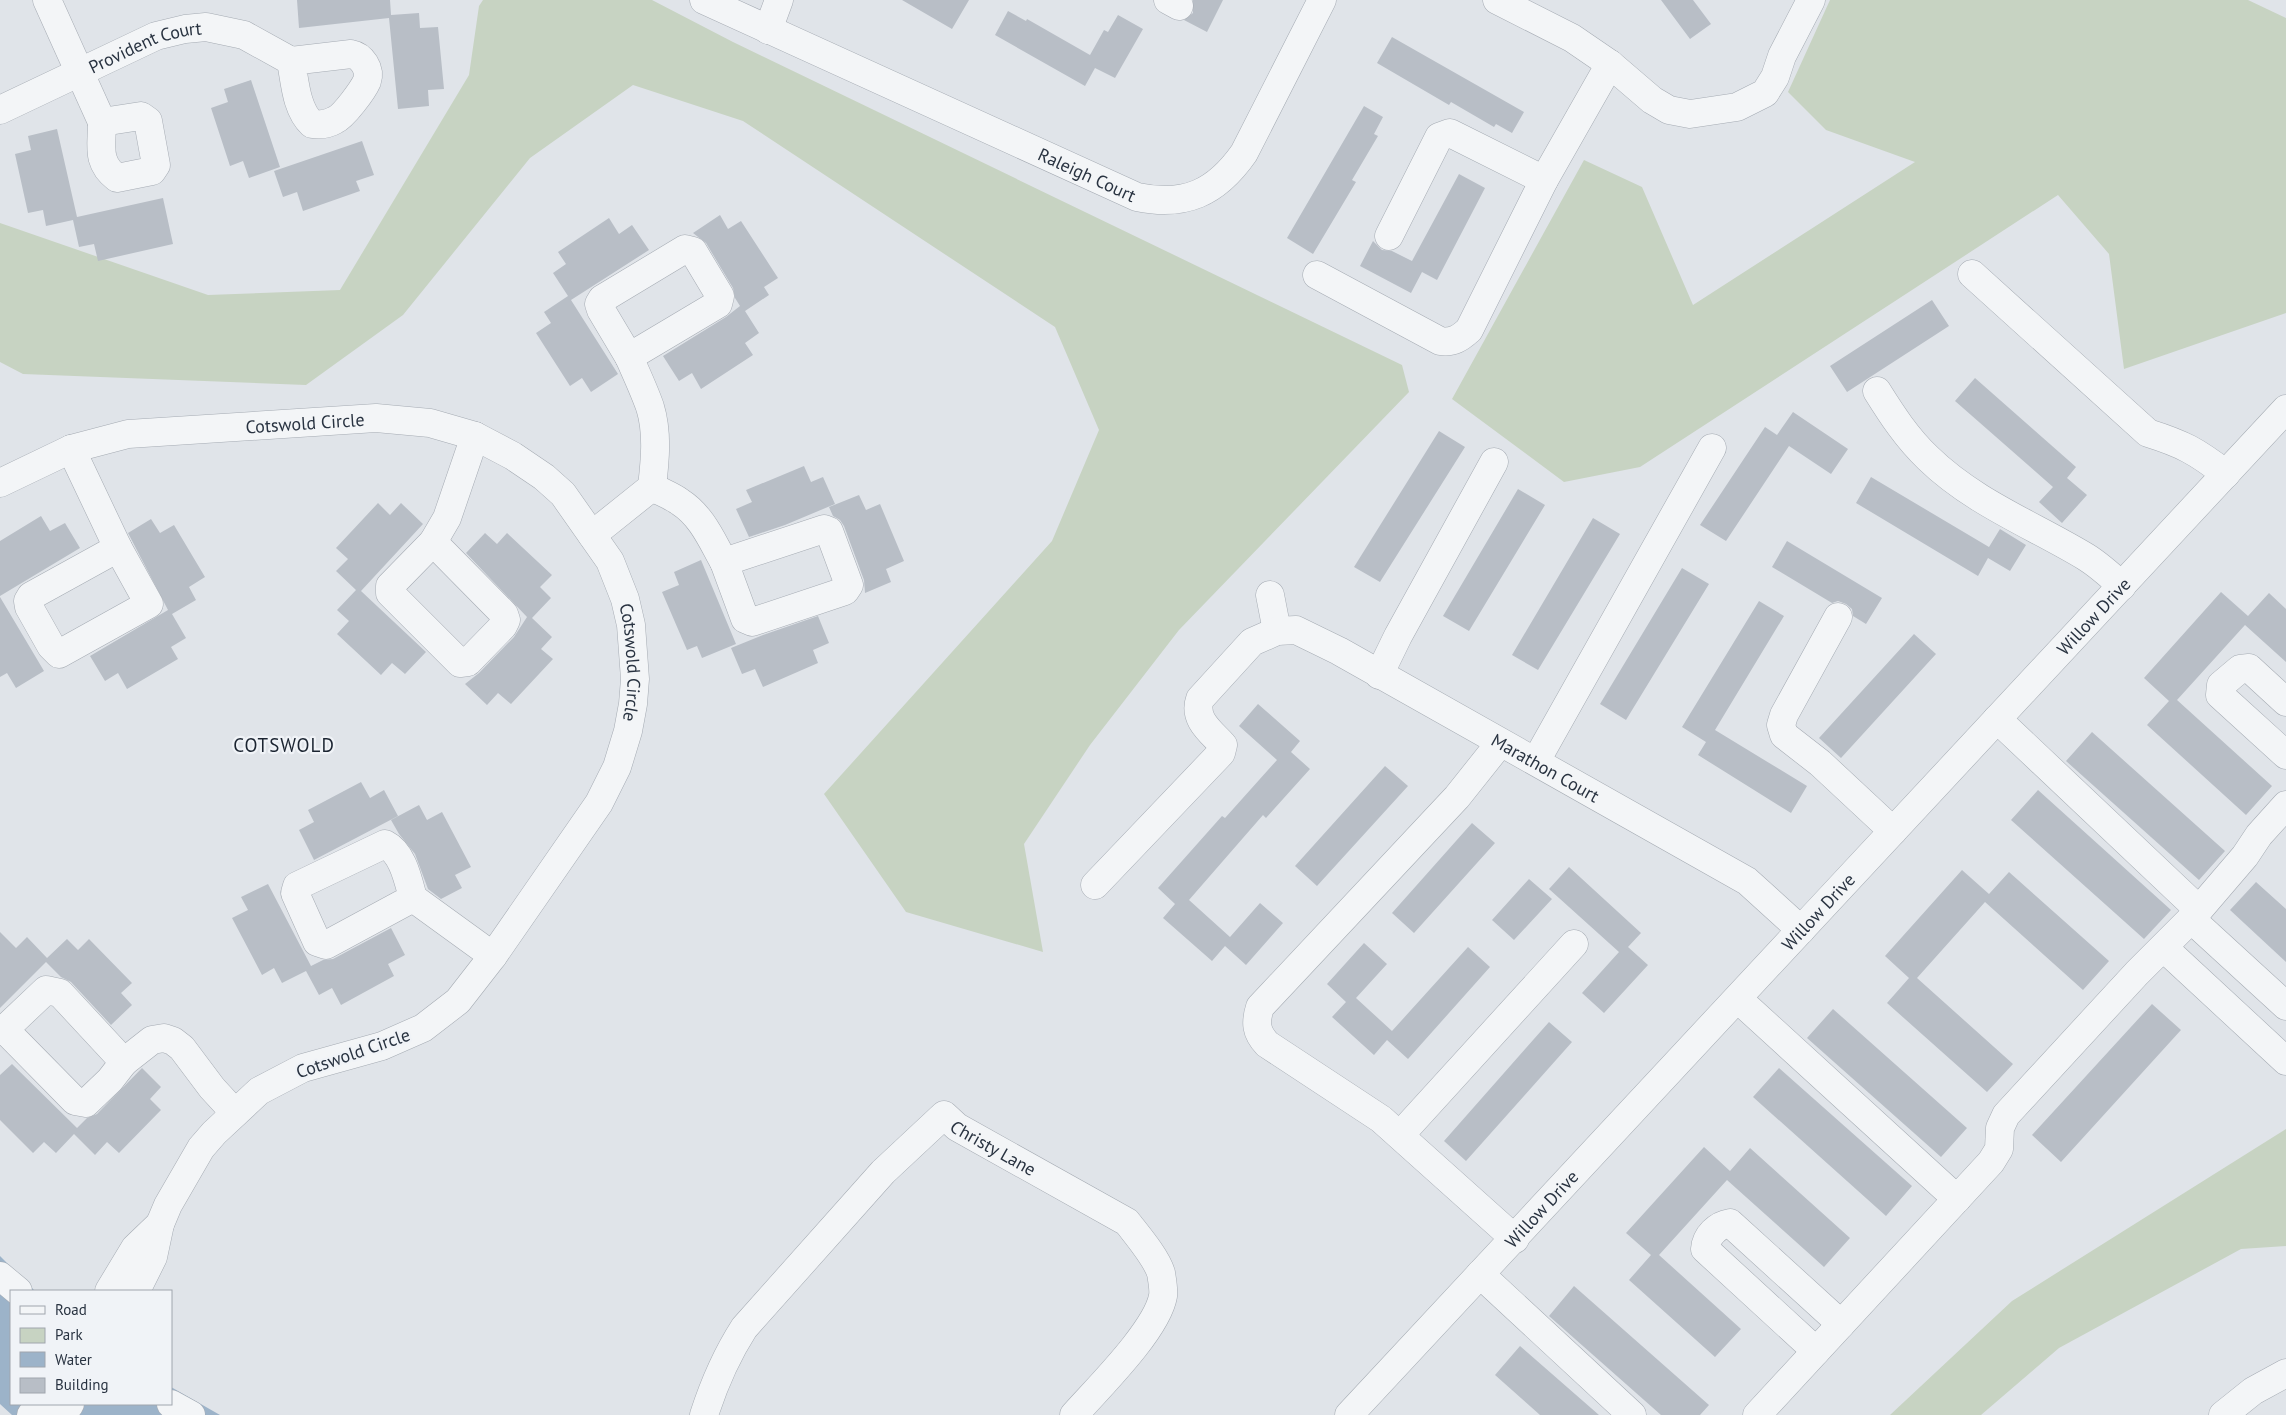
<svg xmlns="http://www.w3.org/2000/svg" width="2286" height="1415" font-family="'PT Sans',sans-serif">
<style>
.green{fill:#c7d3c2}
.water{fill:#9cb3c9}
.building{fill:#b8bec6}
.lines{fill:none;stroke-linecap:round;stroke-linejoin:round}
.minor-casing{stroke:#a5abb3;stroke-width:29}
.minor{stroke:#f3f5f7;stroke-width:28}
.labels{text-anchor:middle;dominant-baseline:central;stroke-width:4.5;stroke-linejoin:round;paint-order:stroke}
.street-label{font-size:18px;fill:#293341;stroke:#f0f3f7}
.neighbourhood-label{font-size:19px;letter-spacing:1px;fill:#1b2431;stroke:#f0f3f7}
</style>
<rect width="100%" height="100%" fill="#e0e4e9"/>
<!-- green -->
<path class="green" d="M483,0h169l81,42 669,323 7,27 -230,238 -89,115 -66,99 19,108 -137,-40 -82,-118 228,-253 47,-111 -44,-103 -312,-206 -110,-36 -103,73 -127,157 -97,70 -283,-11 -23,-12v-139l208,72 132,-5 129,-215 10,-69z
M1830,0h418l38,18v295l-162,56 -15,-115 -51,-59 -418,272 -76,15 -112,-83 132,-239 58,27 51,118 222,-143 -89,-32 -38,-38z
M2286,1129v117l-45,3 -182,99 -78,67h-91l122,-114z"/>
<!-- water -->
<path class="water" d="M0,1256l35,35h-24v113h160v-17l49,28h-208l-12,-11z"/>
<!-- building -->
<path class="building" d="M297,0h93l1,15 28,-2 1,15 18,-1 6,62 -16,1 1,16 -31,3 -9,-91 -90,10z
M902,0h67l-17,29z
M1193,0h30l-16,32 -23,-12 9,-7z
M1661,0h32l18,24 -21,15z
M1008,11l18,10 1,-2 63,36 14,-25 4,2 10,-17 25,14 -28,49 -20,-10 -10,18 -90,-51z
M1392,37l132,75 -12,21 -16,-9 -2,3 -43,-25 -2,3 -72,-42z
M251,80l29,87 -31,11 -6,-17 -13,5 -19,-58 17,-6 -4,-13z
M1364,106l19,11 -9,17 4,2 -26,44 4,2 -43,72 -26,-16z
M57,129l20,88 86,-19 10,46 -75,17 -4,-17 -15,3 -6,-27 -27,6 -3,-16 -15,3 -13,-59 16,-4 -3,-14z
M362,141l12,34 -18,6 4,10 -57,20 -6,-19 -14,5 -9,-26z
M1459,174l26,14 -48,92 -15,-8 -11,21 -51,-27 13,-25 9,9 10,1 20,10z
M720,215l8,14 13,-8 37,57 -14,9 5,8 -24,16 14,22 -14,10 8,12 -52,34 -9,-16 -13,8 -16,-25 63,-39 14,-11 -5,-8 -2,-10 -27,-45 -13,-10z
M609,218l10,16 13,-9 17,25 -78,50 47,74 -27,18 -9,-14 -12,8 -34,-53 15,-10 -7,-11 24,-16 -15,-23 13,-9 -8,-12z
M1932,300l17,26 -102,66 -17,-26z
M1975,378l101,89 -9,11 20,17 -25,28 -23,-21 14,-15 -98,-86z
M1793,412l55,37 -17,25 -42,-28 -63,95 -26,-16 65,-98 12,8z
M1439,431l26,16 -85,135 -26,-15z
M804,466l7,16 12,-5 12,27 -50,21 -36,12 -13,-28 16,-7 -6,-12z
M1871,477l118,70 11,-18 26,16 -16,26 -22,-13 -10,18 -122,-73z
M1518,489l27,16 -76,126 -26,-15z
M859,495l7,15 14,-6 24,57 -18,8 5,13 -26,11 -1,-13 -20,-54 -4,-6 -7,-4 -4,-9z
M378,503l12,12 11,-12 22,21 -62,67 65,61 -21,22 -13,-11 -11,12 -44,-41 12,-13 -12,-11 19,-20 -20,-19 12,-12 -12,-11z
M41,516l9,15 15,-8 15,25 -80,48v-55z
M1593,518l27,16 -82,136 -26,-15z
M151,519l9,14 14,-8 31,52 -16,10 7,13 -24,14 14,24 -15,9 7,12 -51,30 -9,-16 -13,8 -15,-25 78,-46 -40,-77z
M485,533l12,11 10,-11 45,42 -12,12 11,11 -19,20 20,19 -11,12 12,10 -42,45 -13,-11 -11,12 -22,-21 14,-11 35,-36 13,-20 -61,-64z
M1787,541l95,57 -16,26 -13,-8 -1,-7 -6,-5 -8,-3 -6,2 -60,-36z
M701,560l35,84 -34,14 -5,-12 -10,4 -25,-58 17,-7 -5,-13z
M1682,568l27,16 -83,136 -26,-16z
M2221,592l27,24 21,-23 17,16v53l-41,-37 -68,75 95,86 -26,29 -99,-90 22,-24 -25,-23z
M0,597l44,74 -28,17 -9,-15 -7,4z
M1759,601l25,15 -69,114 92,56 -16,27 -93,-58 8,-13 -24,-15z
M818,616l11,27 -16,7 5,13 -55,24 -8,-18 -13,5 -11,-26 32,-13z
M1914,634l22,20 -95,104 -22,-20z
M1258,704l42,37 -9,11 19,17 -44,49 -3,-3 -74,85 41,37 30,-34 23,20 -37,42 -21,-19 -13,15 -49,-43 12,-14 -17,-16 64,-72 3,2 52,-58 -38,-34z
M2092,732l133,119 -26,29 -133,-119z
M1385,766l23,20 -91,100 -22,-20z
M361,782l9,16 14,-8 14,26 -84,44 -15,-30 15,-8 -6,-12z
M2038,790l133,120 -27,29 -133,-119z
M419,805l8,15 15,-8 29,55 -16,8 7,13 -21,11 -13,-10 -13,-35 -16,-20 -8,-14z
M1472,823l23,20 -81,90 -22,-20z
M1569,867l72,66 -13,14 20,18 -44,48 -22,-20 37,-41 -70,-63z
M1962,870l27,24 20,-22 100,89 -26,29 -98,-88 -68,76 96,86 -26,28 -100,-89 22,-25 -24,-22z
M1529,879l23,20 -38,41 -22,-20z
M2256,882l30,27v53l-56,-52z
M268,884l43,82 12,-6 10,-1 58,-31 14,27 -17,9 6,12 -53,29 -9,-17 -13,7 -13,-24 -24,12 -8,-15 -12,7 -30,-57 16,-8 -7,-13z
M0,932l16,16 11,-11 20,21 20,-19 11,11 11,-11 43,44 -11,10 11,12 -21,20 -40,-43 -10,-5 -15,-15 -46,46z
M1364,943l23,21 -31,34 36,33 76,-84 22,20 -82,92 -21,-19 -13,15 -42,-38 14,-15 -19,-18z
M2152,1004l29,26 -120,132 -29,-27z
M1833,1009l134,119 -26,29 -134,-119z
M1549,1022l23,20 -106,119 -22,-20z
M12,1064l65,64 10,-10 10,-4 45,-46 19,19 -11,12 11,11 -42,43 -12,-11 -12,13 -21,-21 -18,19 -12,-11 -11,11 -33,-33v-45z
M1779,1068l133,118 -26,30 -133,-119z
M1704,1147l26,24 20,-23 100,90 -26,29 -97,-87 -68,75 82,74 -26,28 -86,-77 22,-25 -25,-22z
M1574,1286l135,119 -9,10h-39l-112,-99z
M1520,1346l79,69h-59l-45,-40z"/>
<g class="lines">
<defs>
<g id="minor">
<path d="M47,0l55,122"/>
<path id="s1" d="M704,0l433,197c48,10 79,-4 107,-44l78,-153"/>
<path d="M1168,0l11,6"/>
<path d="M1497,0l75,38 38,26 42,36 17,10 21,4 47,-7 28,-14 10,-16 7,-21 29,-56"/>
<path d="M768,30l11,-30"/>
<path d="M351,54c11,2 20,15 16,27 -4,9 -23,35 -32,39 -7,4 -16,5 -23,4 -16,-15 -17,-42 -21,-63z"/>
<path id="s2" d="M0,110l156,-74 29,-7 21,-2 38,8 47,26"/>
<path d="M141,116l7,5 8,44 -4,6 -35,7c-21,-16 -15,-32 -15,-56z"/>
<path d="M1389,236l50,-99 11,-4 94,47"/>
<path d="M685,249l8,2 27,45 -2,8 -89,53 -28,-47 -2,-6 3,-5z"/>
<path d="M1972,274l176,159c35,11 48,18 78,41"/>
<path d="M1317,275l123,66c13,2 20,-3 29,-11l75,-150 66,-116"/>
<path d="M1877,391c15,24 30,47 51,67 45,44 105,67 158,99 13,8 25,19 36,29"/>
<path d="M71,449l47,99"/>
<path id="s3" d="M0,483l71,-34 57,-15 248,-16 54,5 45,13 38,20 31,21 19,17 47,67 15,38 6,26 4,54 -2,25 -5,27 -11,36 -18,36 -106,153 -35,45 -35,27 -41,18 -79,22 -44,23 -45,42 -13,15 -33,57 -8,19 -7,33 -17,34"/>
<path d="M652,487c9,5 20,9 28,15 22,14 32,39 44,60"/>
<path d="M824,529l5,2 20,54 -4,6 -93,31 -7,-3 -21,-57z"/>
<path d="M592,535l60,-48c3,-26 6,-54 -2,-80 -6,-17 -14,-34 -21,-50"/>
<path d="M433,542l71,72 2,6 -3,6 -35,36 -8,1 -70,-70v-7z"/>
<path d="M433,542l14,-24 28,-82"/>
<path d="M118,548l31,56 -90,50 -8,-8 -22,-39 -1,-6 3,-5z"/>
<path d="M1270,595l7,36"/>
<path d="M1838,617l-54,98 -3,10 3,10 36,28 73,68"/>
<path d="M1379,675l19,-39 96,-174"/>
<path d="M2286,702l-37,-34 -9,1 -19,16 -1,10 66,60"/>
<path d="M1997,719l201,190"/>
<path d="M1500,743l-43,54 -197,210c-5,16 -4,25 7,37l114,75 134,120"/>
<path d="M1536,761l176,-313"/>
<path d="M385,844c18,9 23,36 28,54l-87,47 -9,-3 -22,-49 2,-7z"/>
<path id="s4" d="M1095,885l126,-132 2,-8c-13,-14 -30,-26 -23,-46l52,-57 25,-11 19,-1 43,21 408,230 54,49"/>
<path d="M413,898l80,58"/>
<path d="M2191,919l95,87"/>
<path d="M2164,948l122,113"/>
<path d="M46,990l14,3 64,69 -14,18 -24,23 -11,-2 -66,-67 -1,-8z"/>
<path d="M1738,999l219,200"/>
<path d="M124,1062l28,-22 12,-2 9,3 9,7 30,40 23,25"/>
<path d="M1401,1134l173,-190"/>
<path d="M1480,1274l152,141"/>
<path d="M0,1276l18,15"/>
<path d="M109,1291l26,-43 25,-24"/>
<path d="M1816,1351l-111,-102c1,-13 12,-24 25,-26l111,101"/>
<path d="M171,1404l20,11"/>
<path d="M31,1415l9,-11"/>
<path d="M62,1415l8,-11"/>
<path id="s5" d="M704,1415c10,-31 22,-59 40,-87l139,-156 61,-57 13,12 170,95c10,13 29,35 34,51 1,6 3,17 2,23 -6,34 -65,92 -89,119"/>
<path id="s6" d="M1349,1415l937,-1006"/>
<path d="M1757,1415l234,-253 8,-13 1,-21 6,-13 131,-142 54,-54 54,-63 14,-21 27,-30"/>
<path d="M2223,1415l30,-24 33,-18"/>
</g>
</defs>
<!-- minor casing -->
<use href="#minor" class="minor-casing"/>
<!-- minor -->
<use href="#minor" class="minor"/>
</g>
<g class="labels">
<!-- street labels -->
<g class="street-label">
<text stroke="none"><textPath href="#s2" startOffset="159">Provident Court</textPath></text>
<text stroke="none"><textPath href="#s1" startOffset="421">Raleigh Court</textPath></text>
<text stroke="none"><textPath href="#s3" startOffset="315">Cotswold Circle</textPath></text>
<text stroke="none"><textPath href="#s6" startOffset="1092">Willow Drive</textPath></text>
<text stroke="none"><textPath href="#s3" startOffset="780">Cotswold Circle</textPath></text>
<text stroke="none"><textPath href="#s4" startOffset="654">Marathon Court</textPath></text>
<text stroke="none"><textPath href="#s6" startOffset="688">Willow Drive</textPath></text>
<text transform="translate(353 1053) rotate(-19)">Cotswold Circle</text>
<text stroke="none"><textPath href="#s5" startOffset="448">Christy Lane</textPath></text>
<text stroke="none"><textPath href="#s6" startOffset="282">Willow Drive</textPath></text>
</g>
<!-- neighbourhood labels -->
<g class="neighbourhood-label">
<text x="284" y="745">COTSWOLD</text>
</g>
</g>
<!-- legend -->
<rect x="10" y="1290" width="162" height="115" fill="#f0f3f7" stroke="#a0a6ae"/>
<rect x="20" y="1306" width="25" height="8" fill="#f3f5f7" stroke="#a0a6ae"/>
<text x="55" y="1315" font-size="15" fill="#293341">Road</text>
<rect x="20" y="1328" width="25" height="15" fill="#c7d3c2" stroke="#a0a6ae"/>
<text x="55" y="1340" font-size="15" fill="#293341">Park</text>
<rect x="20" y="1352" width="25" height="15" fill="#9cb3c9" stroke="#a0a6ae"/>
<text x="55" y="1365" font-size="15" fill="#293341">Water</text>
<rect x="20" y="1378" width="25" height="15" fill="#b8bec6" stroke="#a0a6ae"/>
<text x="55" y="1390" font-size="15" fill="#293341">Building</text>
</svg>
